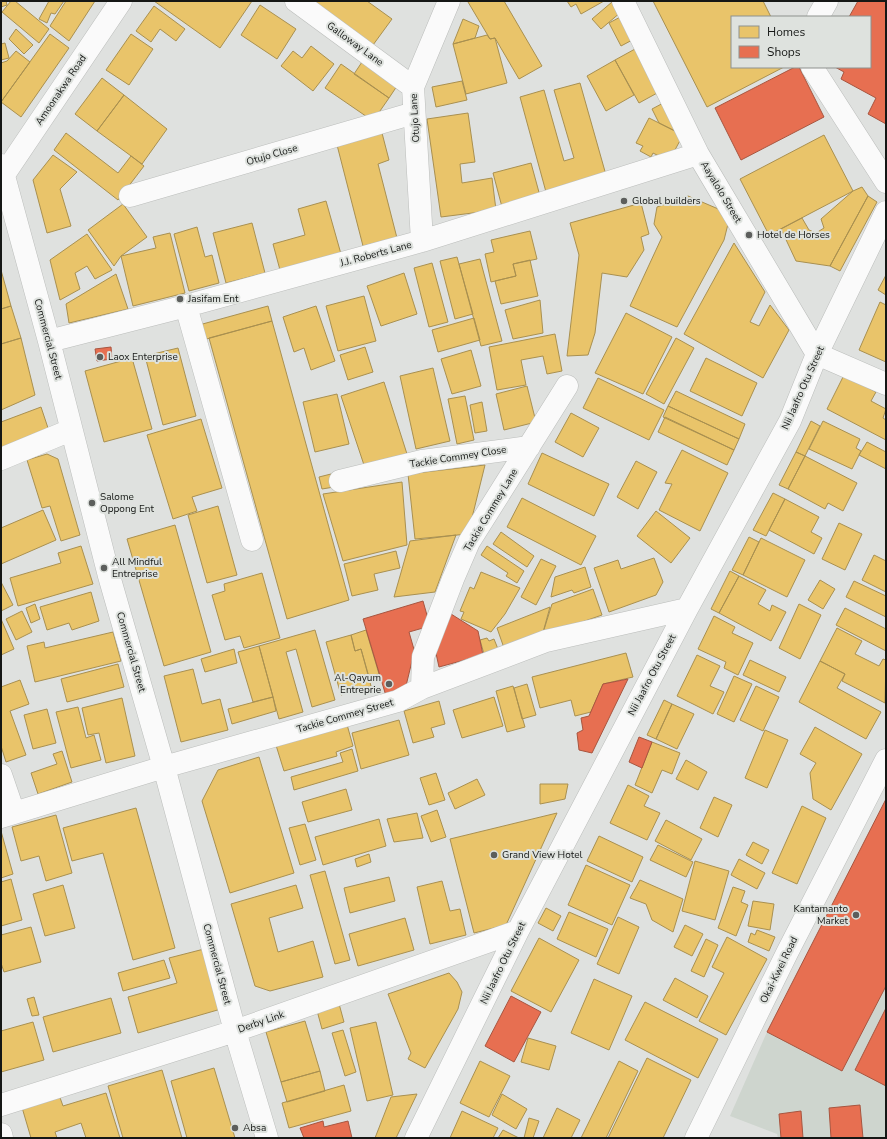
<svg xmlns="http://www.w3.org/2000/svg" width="887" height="1139" font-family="'Nunito Sans',sans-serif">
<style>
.built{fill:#ced5ce}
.homes{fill:#e9c46a;stroke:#a99050}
.shops{fill:#e76f51;stroke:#a8553f}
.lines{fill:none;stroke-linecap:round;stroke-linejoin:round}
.minor-casing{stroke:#bbbdbb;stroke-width:23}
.minor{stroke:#fafafa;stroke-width:22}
.poi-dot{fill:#5c5e5c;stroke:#dee2de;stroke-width:1.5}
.labels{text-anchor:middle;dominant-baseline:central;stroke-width:4;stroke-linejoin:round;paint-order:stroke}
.street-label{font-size:10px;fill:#151715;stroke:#dee2de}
.poi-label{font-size:10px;fill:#151715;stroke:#dee2de;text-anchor:start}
</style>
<rect width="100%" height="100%" fill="#dfe1df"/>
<!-- built -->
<path class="built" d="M886,799v339h-108l-1,-4 -47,-18 37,-84z"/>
<!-- homes -->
<path class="homes" d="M1,1h5l1,4 -6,2z
M11,1h4l34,28 -10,14 -37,-31z
M49,1h15l-9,13 -4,-1 -4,10 -8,-4z
M66,1h29l-26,40 -19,-15z
M154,1h98l-32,47z
M312,1h55l25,18 -19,26z
M470,1h34l38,65 -23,13 -24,-41 -5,1 -22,-37z
M567,1h37l-23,13 -5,-10 -5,3z
M653,1h110l8,16h-39v50h52l-77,40z
M612,2l9,10 -20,17 -9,-10z
M260,5l36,24 -19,30 -36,-24z
M154,6l31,23 -9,12 -16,-12 -9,13 -15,-11z
M626,14l10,24 -15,8 -12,-23z
M463,19l16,7 -4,12 -22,6z
M16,29l17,16 -9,9 -15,-15z
M50,34l19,14 -48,69 -20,-15z
M131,34l22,15 -24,36 -23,-15z
M487,35l3,4 5,-1 12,45 -41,11 -13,-50z
M5,43l4,15 -8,2v-16z
M311,46l23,18 -21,27 -32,-25 12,-15 9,7z
M635,49l24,43 -20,11 -24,-43z
M16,51l14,11 -29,40v-39l6,-2z
M364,59l35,24 -10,15 -35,-24z
M615,60l19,35 -28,16 -19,-35z
M341,64l48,34 -16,23 -48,-33z
M102,78l22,17 -27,36 -22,-17z
M462,81l5,19 -31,7 -4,-20z
M580,83l26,92 -60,17 -26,-95 24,-7 20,71 10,-3 -20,-68z
M124,95l43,34 -25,35 -45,-33z
M667,101l16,34 -24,-12 -7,-14z
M468,113l7,49 -15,2 2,19 30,-5 4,32 -55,7 -14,-98z
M649,118l34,17 -14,26 -16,-8 -2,4 -11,-6 3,-5 -7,-3z
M66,133l52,40 13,-17 13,10 -26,34 -64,-50z
M382,133l7,27 -11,4 19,74 -34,8 -26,-101z
M824,135l29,56 -84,44 -29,-56z
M53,155l24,17 -17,17 11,37 -24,7 -14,-53z
M531,163l9,33 -38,11 -9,-34z
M862,187l6,9 -38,70 -34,-5 -15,-32 21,-11 7,12 7,3 8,-5 -3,-9 32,-28z
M688,196l35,15 5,13 -4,16 -47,87 -47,-21 32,-69 -8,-13 3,-17z
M868,196l9,6 -37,69 -10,-5z
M326,201l15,53 -61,16 -7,-26 32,-9 -7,-26z
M641,203l8,31 -8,3 3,13 -17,27 -25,-4 -7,60 -7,22 -21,1 12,-101 -9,-32z
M123,204l24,33 -26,19 -7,10 -26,-36z
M252,223l13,50 -39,10 -13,-50z
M197,227l8,30 7,-2 7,28 -30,8 -15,-57z
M530,231l7,28 -24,5 3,12 -25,6 -6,-28 9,-2 -3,-12z
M170,233l15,60 -52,13 -12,-50 35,-8 -3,-11z
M87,234l25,36 -17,9 -8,-13 -12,7 5,16 -20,11 -10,-40z
M734,243l31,49 -15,30 9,4 11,-21 19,25 -26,48 -79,-44z
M457,257l16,57 -18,5 -15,-58z
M480,259l22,82 -21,5 -22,-82z
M530,260l8,36 -37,8 -6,-23 21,-5 -3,-12z
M432,263l16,59 -19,5 -15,-59z
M1,270l10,36 -10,3z
M404,273l13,41 -36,12 -14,-40z
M116,274l12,35 -59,14 -3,-19z
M886,275v20l-8,-5z
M364,296l12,45 -38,10 -12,-45z
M540,300l3,33 -30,6 -8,-29z
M880,302l6,3v57l-27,-12z
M11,306l10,32 -20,6v-35z
M268,306l4,15 -69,19 -4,-15z
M316,306l19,55 -24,9 -7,-22 -10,4 -11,-35z
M626,313l46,24 -29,57 -48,-21z
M474,318l6,22 -42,12 -6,-22z
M272,321l77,279 -62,19 -78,-281z
M555,334l7,37 -15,3 -4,-18 -22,4 5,25 -29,5 -8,-43z
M21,338l14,57 -34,15v-66z
M676,338l18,10 -30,56 -18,-10z
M365,347l8,25 -25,8 -8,-25z
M178,348l18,68 -33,9 -18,-69z
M471,350l10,36 -29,8 -11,-35z
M132,358l20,71 -48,13 -19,-71z
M706,358l51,25 -15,33 -52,-25z
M433,368l17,73 -34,8 -16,-73z
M844,375l32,17 -5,9 15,8 -3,9 3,2v20l-59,-31z
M598,378l66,32 -15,30 -66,-32z
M384,382l23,72 -42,14 -24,-72z
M527,386l9,36 -32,8 -8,-36z
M676,391l69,33 -6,15 -71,-33z
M337,394l12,50 -34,8 -12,-50z
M465,396l9,44 -17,4 -9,-45z
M482,402l5,29 -12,2 -5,-28z
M668,406l71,33 -5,11 -71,-33z
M41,407l9,27 -49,18v-30z
M571,413l28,15 -16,29 -28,-15z
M665,417l69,33 -7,15 -69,-33z
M201,419l21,69 -30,9 5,14 -24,8 -26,-84z
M811,421l9,5 -15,30 -9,-4z
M823,421l37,18 -4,9 5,3 -9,18 -43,-20z
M867,442l19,10v17l-27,-14z
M682,450l46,23 -28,58 -41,-21 13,-26 -7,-1z
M796,452l9,4 -17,33 -9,-4z
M542,453l67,31 -15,32 -66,-32z
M47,454l11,5 22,76 -19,6 -11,-35 -8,2 -15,-48z
M805,456l52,27 -14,28 -15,-8 -3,6 -37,-20z
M636,461l21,11 -19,37 -21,-12z
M485,465l-17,69 -53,5 -7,-65z
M331,474l3,13 -12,2 -3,-12z
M402,482l5,63 -64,16 -20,-67z
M773,493l12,6 -19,37 -13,-6z
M522,498l74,38 -15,29 -74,-38z
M785,499l34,18 -8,15 11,6 -8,16 -45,-24z
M218,506l19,69 -30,8 -19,-68z
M43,510l13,30 -55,24v-36z
M656,511l34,27 -19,25 -34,-27z
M839,523l23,11 -17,36 -23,-11z
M175,525l36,127 -47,14 -37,-127z
M501,532l33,24 -7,11 -34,-23z
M456,535l-21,57 -41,5 16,-56z
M749,537l10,5 -16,33 -11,-5z
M761,538l44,22 -18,37 -44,-22z
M81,546l12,38 -75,22 -8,-28 51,-15 -3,-10z
M487,546l37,25 -7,12 -11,-7 2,-3 -27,-18z
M396,551l4,17 -26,6 4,16 -26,6 -8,-32z
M874,555l12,6v31l-24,-12z
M654,558l9,24 -7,13 -47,17 -15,-44 24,-8 3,9z
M541,559l15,7 -20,39 -15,-8z
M585,567l6,20 -17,6 -2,-3 -21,7 4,-20z
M730,571l9,5 -20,37 -8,-4z
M481,572l39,16 -15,26 -14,18 -30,-13 3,-7 -4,-1 10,-24 4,2z
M262,573l18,65 -36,10 -4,-12 -15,4 -13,-45 13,-4 -1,-7z
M739,576l27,14 -8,14 12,7 2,-6 14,7 -15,29 -52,-28z
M820,580l15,9 -12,20 -15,-9z
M854,581l32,15v21l-40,-20z
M1,582l12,23 -12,6z
M593,589l9,26 -60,21 10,-32z
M91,592l8,29 -27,9 -3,-7 -22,7 -7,-23z
M35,604l5,15 -9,4 -5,-15z
M799,604l22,11 -21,44 -21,-11z
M550,607l-8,29 -38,12 -7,-20z
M845,608l41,21v22l-50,-26z
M22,611l10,21 -16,8 -10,-21z
M714,616l21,11 -3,6 21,10 -15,32 -14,-7 2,-6 -28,-13z
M1,619l13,30 -13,6z
M837,628l25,13 -7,13 24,12 4,-7 3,1 -1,43 -43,-22 3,-7 -25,-13z
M315,630l20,70 -23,7 -16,-58 -10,3 17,60 -24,7 -20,-73z
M366,630l13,44 -10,3 -8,-28 -6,2 -4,-16z
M113,632l8,29 -86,21 -8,-36 17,-4 1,6z
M351,635l4,16 6,-2 10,37 -30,9 -15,-53z
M487,638l2,3 5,-2 4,10 -14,5 -4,-14z
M259,646l14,51 -20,5 -15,-50z
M234,649l3,14 -32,9 -4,-13z
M626,653l7,24 -30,7 -12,28 -16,4 -4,-16 -31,8 -8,-31z
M697,655l23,11 -10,20 14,6 -11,22 -36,-18z
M750,660l36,17 -7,15 -36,-17z
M820,661l25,13 -8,14 44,24 -15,27 -67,-37z
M118,664l6,23 -57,15 -6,-23z
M193,669l9,35 18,-5 8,31 -47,12 -17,-66z
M734,676l18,8 -18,38 -17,-8z
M20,680l9,24 -19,7 16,44 -20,7 -5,-16v-59z
M527,684l9,31 -14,4 -8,-31z
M513,686l12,41 -18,5 -11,-41z
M756,686l23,11 -16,34 -23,-11z
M273,697l3,14 -44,13 -4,-15z
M494,697l9,29 -41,12 -9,-28z
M122,698l13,58 -29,7 -7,-30 -11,2 -6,-27z
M664,700l8,4 -16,35 -9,-4z
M439,701l6,23 -14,4 3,9 -21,6 -9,-32z
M672,704l22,10 -17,35 -21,-10z
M78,707l8,31 8,-3 7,25 -30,8 -15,-56z
M47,709l9,34 -23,6 -9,-34z
M399,720l10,35 -48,14 -9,-36z
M346,721l7,25 -17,6 1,4 -53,15 -9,-29z
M815,727l47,27 -31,56 -18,-11 -3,-26 6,-10 -16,-9z
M765,730l23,10 -21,48 -22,-10z
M652,742l28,11 -8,21 -10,-4 -10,23 -17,-8z
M352,749l6,22 -64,19 -3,-13 52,-15 -3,-9z
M62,751l10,31 -34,12 -7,-21 26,-9 -4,-10z
M259,757l35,116 -64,20 -28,-92 16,-31z
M686,760l21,12 -9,18 -22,-11z
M436,773l9,27 -16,5 -9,-27z
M477,779l8,16 -30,14 -7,-16z
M540,784h28l-3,15 -25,5z
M628,785l21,11 -5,10 16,7 -13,27 -37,-17z
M346,789l6,21 -44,12 -6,-20z
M714,797l18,8 -14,32 -18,-9z
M802,806l24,12 -29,66 -25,-11z
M136,808l39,140 -42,12 -30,-107 -31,8 -9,-33z
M437,810l9,27 -15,5 -10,-26z
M417,813l6,25 -29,4 -7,-23z
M557,813l-51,112 -32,8 -24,-94z
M56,815l16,58 -26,8 -7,-25 -18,5 -9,-34z
M379,819l7,27 -63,19 -8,-28z
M666,820l36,19 -11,21 -36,-19z
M305,824l11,36 -16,5 -11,-37z
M1,831l12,43 -12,4z
M599,836l44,21 -11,25 -45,-21z
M753,842l16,8 -7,14 -16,-9z
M658,845l35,17 -7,15 -36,-17z
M369,854l2,8 -14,5 -2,-8z
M739,859l26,14 -8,16 -26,-14z
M695,861l34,10 -14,49 -33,-9z
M586,865l44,20 -18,40 -44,-20z
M325,871l25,89 -15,4 -25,-89z
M389,877l6,24 -45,12 -6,-25z
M11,879l11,41 -21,6v-44z
M640,880l43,19 -10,33 -21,-12 -6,-16 -16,-6z
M442,881l8,30 10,-2 6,26 -36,9 -13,-57z
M63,885l12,43 -30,8 -12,-42z
M296,885l7,23 -34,10 9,34 35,-11 10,36 -53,14 -15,-5 -24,-82z
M733,887l12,4 -4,11 7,3 -12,31 -18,-8z
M753,901l21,3 -4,26 -22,-4z
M546,908l15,8 -8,15 -15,-8z
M569,912l39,17 -12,28 -39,-18z
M618,917l21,10 -20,47 -22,-10z
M405,918l9,32 -56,16 -9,-32z
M685,925l18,9 -11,22 -18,-9z
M31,927l10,35 -37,10 -3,-9v-28z
M757,930l18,7 -6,14 -21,-9 3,-9 4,2z
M727,937l40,22 -41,76 -27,-14 25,-48 -12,-6z
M539,938l40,22 -28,52 -40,-21z
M706,939l12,6 -14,32 -13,-6z
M204,949l17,60 -83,24 -10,-36 49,-14 -8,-25z
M164,960l6,18 -47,13 -5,-18z
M449,973l8,9 5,10 -4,17 -33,59 -17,-9 3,-6 -23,-59z
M675,978l33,18 -11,22 -34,-18z
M594,979l38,17 -23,54 -38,-17z
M34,997l5,18 -7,1 -5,-17z
M111,998l10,35 -68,19 -10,-35z
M338,1000l6,22 -22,7 -6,-22z
M645,1002l73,37 -20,39 -73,-38z
M305,1021l15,50 -39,11 -15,-50z
M33,1022l11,38 -43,12v-41z
M376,1022l17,73 -26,6 -17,-73z
M343,1030l13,42 -11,4 -13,-43z
M528,1038l28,8 -7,24 -28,-8z
M647,1058l44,22 -28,58h-55z
M480,1061l30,15 -21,41 -29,-14z
M619,1061l19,10 -32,67h-25z
M214,1068l21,70h-48l-16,-57z
M162,1070l20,68h-59l-15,-52z
M320,1071l5,20 -38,11 -6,-20z
M344,1085l7,26 -62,17 -7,-25z
M58,1092l5,14 43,-13 14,45h-34l-5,-15 -26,9 2,6h-26l-10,-34z
M417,1094l-21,44h-21l16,-41z
M502,1094l25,15 -11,20 -24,-14z
M557,1108l23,12 -9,18h-28z
M462,1111l36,17 -5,10h-43z
M529,1118l10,3 -6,17h-9z
M503,1130l16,8h-21z"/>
<!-- shops -->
<path class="shops" d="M858,1h28v123l-18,-10 8,-16 -35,-19 3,-7 -9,-5h35v-50h-21z
M795,67h4l25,50 -83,43 -26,-52z
M111,347l1,12 -15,2 -2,-12z
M423,601l7,25 -21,6 8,28 -5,1 -7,29 -19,6 -23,-77z
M451,614l27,17 5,24 -44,12 -5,-23z
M628,679l-36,74 -13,-3 -2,-17 6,-3 -2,-12 8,-2 14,-32z
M639,737l13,5 -10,26 -13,-6z
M886,799v187l-44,85 -75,-39z
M511,996l30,16 -27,50 -29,-16z
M886,1008v78l-31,-16z
M860,1105l3,33h-32l-2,-30z
M801,1111l2,27h-22l-2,-24z
M323,1121l1,6 24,-6 4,17h-48l-4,-10z"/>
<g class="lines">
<defs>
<path id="minor" d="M296,1l117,86
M623,1l75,153 119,200 69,30
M818,17l9,-16
M812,67l74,115
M1,165l48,176 60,235 55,191 71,264 32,107
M1,179l120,-178
M130,196l284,-83
M422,241l-9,-154 36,-86
M186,306l66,234
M49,341l137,-35 236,-65 276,-87
M1,459l70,-29
M340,481l82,-20 107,-14
M422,688l1,-31 30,-78 16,-37 98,-156
M1,775l13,38
M1,817l163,-50 234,-66 24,-13 124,-47 141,-32
M1,1105l234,-74 283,-100
M1,1134l1,4
M416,1138l102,-207 169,-322 103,-188 27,-67 69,-142
M696,1138l91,-185 99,-193"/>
</defs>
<!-- minor casing -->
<use href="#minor" class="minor-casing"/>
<!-- minor -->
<use href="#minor" class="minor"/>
</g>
<!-- markers -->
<g class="poi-dot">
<circle cx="624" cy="201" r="4"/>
<circle cx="749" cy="235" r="4"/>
<circle cx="180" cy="299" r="4"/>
<circle cx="100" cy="357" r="4"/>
<circle cx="92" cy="503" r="4"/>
<circle cx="104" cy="568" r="4"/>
<circle cx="389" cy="684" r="4"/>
<circle cx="494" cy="855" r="4"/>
<circle cx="856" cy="915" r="4"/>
<circle cx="235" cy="1128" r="4"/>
</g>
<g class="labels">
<!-- street labels -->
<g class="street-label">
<text transform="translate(355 44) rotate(36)">Galloway Lane</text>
<text transform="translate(61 90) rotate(-56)">Amoonakwa Road</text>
<text transform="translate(415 118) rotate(-93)">Otujo Lane</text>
<text transform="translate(272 155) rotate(-16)">Otujo Close</text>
<text transform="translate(721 192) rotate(59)">Aayalolo Street</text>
<text transform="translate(376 254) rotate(-15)">J.J. Roberts Lane</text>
<text transform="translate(48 339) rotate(75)">Commercial Street</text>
<text transform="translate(803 388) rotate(-66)">Nii Jaafro Otu Street</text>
<text transform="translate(458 457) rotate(-9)">Tackie Commey Close</text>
<text transform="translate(491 510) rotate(-59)">Tackie Commey Lane</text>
<text transform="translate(131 652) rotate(74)">Commercial Street</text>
<text transform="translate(652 675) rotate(-62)">Nii Jaafro Otu Street</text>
<text transform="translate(345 716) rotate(-16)">Tackie Commey Street</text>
<text transform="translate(503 963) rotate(-64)">Nii Jaafro Otu Street</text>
<text transform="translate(217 964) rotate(75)">Commercial Street</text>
<text transform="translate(779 970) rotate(-64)">Okai-Kwei Road</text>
<text transform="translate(261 1022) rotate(-19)">Derby Link</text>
</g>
<!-- poi labels -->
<g class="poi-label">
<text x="632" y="201">Global builders</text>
<text x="757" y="235">Hotel de Horses</text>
<text x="188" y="299">Jasifam Ent</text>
<text x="108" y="357">Laox Enterprise</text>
<text x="100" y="497">Salome<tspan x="100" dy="12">Oppong Ent</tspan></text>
<text x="112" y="562">All Mindful<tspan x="112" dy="12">Entreprise</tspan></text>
<text x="381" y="678" text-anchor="end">Al-Qayum<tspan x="381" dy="12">Entreprie</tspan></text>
<text x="502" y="855">Grand View Hotel</text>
<text x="848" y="909" text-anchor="end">Kantamanto<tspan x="848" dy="12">Market</tspan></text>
<text x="243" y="1128">Absa</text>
</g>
</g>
<!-- border -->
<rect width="887" height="1139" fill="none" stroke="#151715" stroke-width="4"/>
<!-- legend -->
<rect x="731" y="16" width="140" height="52" fill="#dee2de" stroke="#8e918e"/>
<rect x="739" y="26" width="20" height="12" fill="#e9c46a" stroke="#8e918e"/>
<text x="767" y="36" font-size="12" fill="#151715">Homes</text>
<rect x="739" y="46" width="20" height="12" fill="#e76f51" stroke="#8e918e"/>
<text x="767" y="56" font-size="12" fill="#151715">Shops</text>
</svg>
